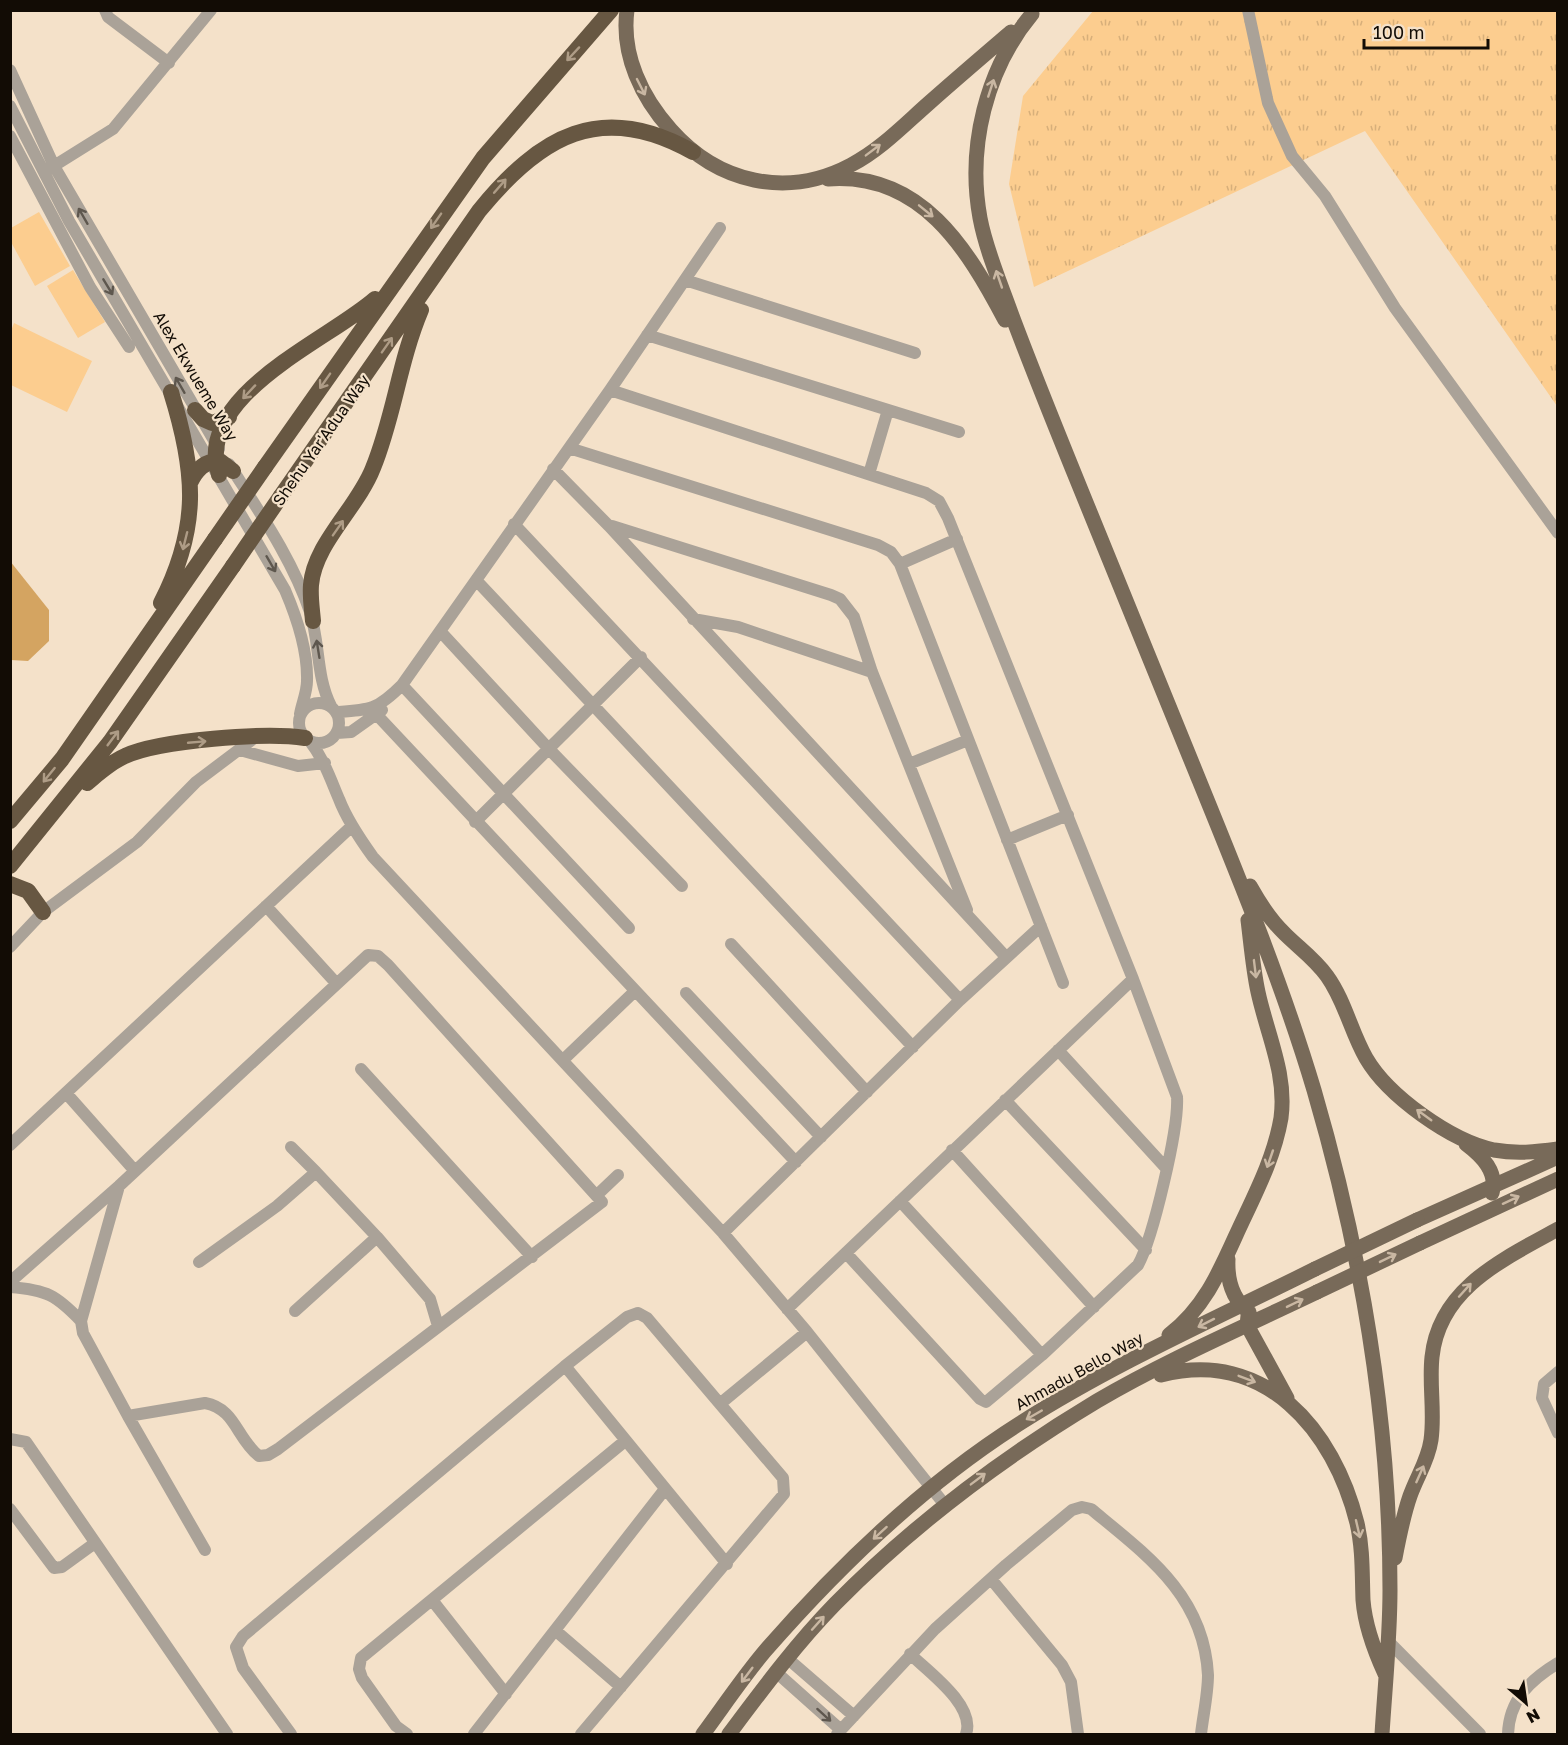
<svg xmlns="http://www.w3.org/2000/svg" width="1568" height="1745" font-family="'Golos Text',sans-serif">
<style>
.grass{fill:url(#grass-tufts)}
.pitch{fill:#fccd8f}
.water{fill:#d4a461}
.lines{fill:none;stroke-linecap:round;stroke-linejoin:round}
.minor{stroke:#aaa298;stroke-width:12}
.major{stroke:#786a59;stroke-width:15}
.highway{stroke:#675742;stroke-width:16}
.major-bridge{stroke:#786a59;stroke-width:15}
.highway-bridge{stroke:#675742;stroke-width:16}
.oneway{stroke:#ae9c86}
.oneway2{stroke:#c9b7a2}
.oneway3{stroke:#5e574e}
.labels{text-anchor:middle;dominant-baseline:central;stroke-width:4.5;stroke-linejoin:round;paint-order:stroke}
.street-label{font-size:16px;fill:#120c05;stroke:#f4e1c9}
</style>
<defs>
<pattern id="grass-tufts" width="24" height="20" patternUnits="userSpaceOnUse" patternTransform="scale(1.5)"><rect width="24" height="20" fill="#fccd8f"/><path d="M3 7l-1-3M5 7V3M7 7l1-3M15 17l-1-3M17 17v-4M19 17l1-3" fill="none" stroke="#d7af7a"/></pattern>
</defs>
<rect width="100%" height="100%" fill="#f4e1c9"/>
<!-- grass -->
<path class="grass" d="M1093,11h464v395l-192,-275 -331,156 -25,-103 14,-88z"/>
<!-- pitch -->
<path class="pitch" d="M39,212l31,54 -35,20 -24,-44v-14z
M73,270l32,52 -27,16 -31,-52z
M14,323l78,38 -25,51 -56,-27v-54z"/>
<!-- water -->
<path class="water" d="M10,561l39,49v31l-21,20 -17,-1z"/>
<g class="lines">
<!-- minor -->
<path class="minor" d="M105,10l3,7 61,46
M1248,10l20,93 24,53 33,40 70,112 163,225
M10,70l44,96 165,283
M10,106l59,115 216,369c12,28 23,60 22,91 0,11 -5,22 -7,33
M10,136l80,151 39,60
M49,169l64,-40 98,-119
M685,280l230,73
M647,335l312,97
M610,390l316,103 13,8 9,17 185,461 44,118c2,31 -24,141 -39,168l-96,90 -56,47 -6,-3 -134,-146
M569,448l309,97 13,7 9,12 57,-25
M229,464c29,46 64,96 81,148 10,31 6,65 21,94
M553,469l56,57 397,431
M869,474l19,-64
M514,524l446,476
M612,526l219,69 9,4 14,18 18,55 95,238
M900,564l163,419
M476,580l437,467
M693,619l45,8 134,45
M440,631l108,117 134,138
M402,685l227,243
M299 723a20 20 0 1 1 40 0a20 20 0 1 1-40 0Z
M337,712c33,-2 40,-2 65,-27l208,-295 110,-162
M377,715l419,447
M337,733l14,-1 31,-22
M309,740c15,19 21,38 30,59 8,21 21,40 34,58l350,376 84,99 138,173
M240,750l58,16 27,-3
M909,764l59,-24
M475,822l166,-165
M1007,840l61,-25
M266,906l70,77
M731,944l136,148
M10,947l33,-35 94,-70 59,-60 61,-46
M686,993l135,144
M1058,1050l107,117
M563,1060l71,-68
M361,1069l171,188
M66,1093l69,78
M1005,1100l141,150
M10,1145l342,-319
M291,1147l25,25
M952,1150l142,157
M598,1194l20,-19
M900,1201l142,154
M723,1233l237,-233 81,-74
M199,1262l78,-56 39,-34 61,65 53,62 8,27
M10,1282l109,-96 249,-231 10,1 10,9 214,237 -324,247 -10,6 -9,1c-23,-18 -23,-47 -54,-53l-77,13 -45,-83 -2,-12 38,-135
M10,1287c37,3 46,8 71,34
M787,1309l346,-330
M295,1311l82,-74
M565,1366l162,198
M1558,1372l-14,12 -2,14 16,35
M721,1403l86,-71
M128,1416l77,134
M10,1439l16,3 201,292
M10,1509l44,59 8,-1 33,-24
M991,1579l71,86 9,17 7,52
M432,1600l74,94
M556,1631l65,56
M1388,1641l92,93
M910,1654c19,18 66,52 56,80
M787,1658l67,58
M776,1672l65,58
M291,1734l-48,-66 -7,-21 7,-11 322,-270 62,-49 11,-4 9,5 136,160 1,16 -203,240
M407,1734l-11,-8 -34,-48 -3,-9 2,-11 264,-217
M474,1734l191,-245
M837,1734l98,-105 71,-64 66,-55 10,-3 9,2c57,47 113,87 117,166 0,19 -5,41 -7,59
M1508,1734c1,-34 22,-54 50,-71"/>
<!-- major -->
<path class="major" d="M627,10c-6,45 15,88 44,120 47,53 116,69 180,35 29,-15 53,-40 78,-62 27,-24 54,-47 82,-71
M1032,14c-46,55 -65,133 -52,204 6,32 20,64 31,95 22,59 46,118 70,177 39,95 78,190 116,285 42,103 85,208 117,315 47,161 76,331 76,500 0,48 -5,96 -8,144
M828,179c93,-7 139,69 177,141
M1250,886c10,18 20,34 35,48 14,14 30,25 42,42 18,25 24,56 39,82 22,38 85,83 128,92 22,4 42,2 64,-1
M1466,1144c16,12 32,28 26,49
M1417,1220l141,-63
M1420,1243l138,-64
M1228,1259c-1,21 4,40 21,53
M1248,1316l-1,9 40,73
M1169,1335c35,-27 50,-62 68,-102 17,-37 37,-74 44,-115 6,-44 -14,-84 -23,-126 -5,-23 -7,-48 -10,-72
M1161,1375c104,-27 173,55 196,148 6,26 5,51 6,77 2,26 11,50 22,74
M1395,1558c4,-21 8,-42 15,-62 7,-20 18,-35 21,-56 4,-28 -2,-55 1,-83 7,-69 72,-98 126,-128
M703,1734c20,-27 40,-57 62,-83 75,-86 160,-168 257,-229 93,-59 195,-104 293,-153
M729,1734c33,-44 67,-90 106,-130 78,-79 167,-146 262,-203 70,-41 147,-74 220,-109"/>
<!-- highway -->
<path class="highway" d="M195,410l8,9 9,4 17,-6
M265,467l218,-309 128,-148
M219,475c-26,-80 110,-135 156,-176
M190,483c6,-13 15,-23 30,-22l13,10
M281,496l198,-285c61,-75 122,-111 214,-59
M161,603c39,-76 35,-131 10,-211
M313,621c-1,-12 -3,-24 -2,-36 3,-41 47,-78 62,-117 21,-51 26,-106 48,-158
M87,783c12,-10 24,-21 38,-27 35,-16 141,-24 180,-18
M10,821l52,-62 153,-220
M10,866l100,-124 123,-176
M10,884l18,7 15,21"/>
<!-- major-bridge -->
<path class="major-bridge" d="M1315,1269l102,-49
M1317,1292l103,-49"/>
<!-- highway-bridge -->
<path class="highway-bridge" d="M215,539l50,-72
M233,566l48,-70"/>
</g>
<!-- one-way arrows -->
<defs><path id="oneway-shaft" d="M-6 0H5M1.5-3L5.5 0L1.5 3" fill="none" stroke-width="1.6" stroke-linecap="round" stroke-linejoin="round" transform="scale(1.5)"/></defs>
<g class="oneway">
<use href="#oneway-shaft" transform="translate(573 54) rotate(133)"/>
<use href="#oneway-shaft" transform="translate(500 186) rotate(-49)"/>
<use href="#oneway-shaft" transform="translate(436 221) rotate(125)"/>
<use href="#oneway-shaft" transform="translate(387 345) rotate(-55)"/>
<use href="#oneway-shaft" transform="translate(325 381) rotate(125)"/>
<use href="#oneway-shaft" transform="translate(249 392) rotate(133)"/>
<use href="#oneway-shaft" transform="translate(338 528) rotate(-55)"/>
<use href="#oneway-shaft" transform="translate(185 541) rotate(104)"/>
<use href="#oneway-shaft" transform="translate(113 738) rotate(-53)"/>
<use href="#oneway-shaft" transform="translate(197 742) rotate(-5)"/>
<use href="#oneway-shaft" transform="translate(49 775) rotate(129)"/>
</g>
<g class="oneway2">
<use href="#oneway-shaft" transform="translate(641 87) rotate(63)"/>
<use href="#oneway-shaft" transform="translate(991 88) rotate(-72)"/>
<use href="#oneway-shaft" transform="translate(873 150) rotate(-37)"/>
<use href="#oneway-shaft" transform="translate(926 211) rotate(39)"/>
<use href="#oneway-shaft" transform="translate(999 279) rotate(-109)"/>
<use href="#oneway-shaft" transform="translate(1255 969) rotate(83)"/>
<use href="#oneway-shaft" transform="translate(1424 1115) rotate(-144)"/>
<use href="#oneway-shaft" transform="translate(1270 1159) rotate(109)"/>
<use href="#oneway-shaft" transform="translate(1511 1200) rotate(-25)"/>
<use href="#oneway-shaft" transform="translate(1388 1258) rotate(-26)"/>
<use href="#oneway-shaft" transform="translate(1465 1290) rotate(-48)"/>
<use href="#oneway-shaft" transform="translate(1295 1303) rotate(-26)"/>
<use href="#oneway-shaft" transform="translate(1206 1323) rotate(153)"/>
<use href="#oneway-shaft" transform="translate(1247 1379) rotate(21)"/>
<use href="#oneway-shaft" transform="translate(1034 1415) rotate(150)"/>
<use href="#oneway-shaft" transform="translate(1420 1474) rotate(-66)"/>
<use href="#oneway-shaft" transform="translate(978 1479) rotate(-37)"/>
<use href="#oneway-shaft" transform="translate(1358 1529) rotate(77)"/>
<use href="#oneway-shaft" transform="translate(880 1533) rotate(138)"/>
<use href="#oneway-shaft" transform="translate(818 1623) rotate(-48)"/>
<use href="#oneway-shaft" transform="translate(747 1675) rotate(127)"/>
</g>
<g class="oneway3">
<use href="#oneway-shaft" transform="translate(83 216) rotate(-120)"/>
<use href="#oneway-shaft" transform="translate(108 287) rotate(59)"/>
<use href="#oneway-shaft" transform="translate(180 385) rotate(-120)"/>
<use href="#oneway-shaft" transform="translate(271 564) rotate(60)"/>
<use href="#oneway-shaft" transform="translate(318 649) rotate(-99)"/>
<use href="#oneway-shaft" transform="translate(824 1715) rotate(42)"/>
</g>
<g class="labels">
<!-- street labels -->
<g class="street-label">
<text transform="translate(196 376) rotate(59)">Alex Ekwueme Way</text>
<text transform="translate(321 440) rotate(-55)">Shehu Yar'Adua Way</text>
<text transform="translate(1079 1371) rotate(-29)">Ahmadu Bello Way</text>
</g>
</g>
<!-- border -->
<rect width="1568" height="1745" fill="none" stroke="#120c05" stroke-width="24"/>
<!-- north arrow -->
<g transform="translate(1526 1703) rotate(151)" stroke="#f4e1c9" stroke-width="4.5" paint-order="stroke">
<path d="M0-4.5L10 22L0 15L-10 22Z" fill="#120c05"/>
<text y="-9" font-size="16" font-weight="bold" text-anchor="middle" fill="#120c05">N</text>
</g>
<!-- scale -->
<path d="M1364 39v9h124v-9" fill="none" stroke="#120c05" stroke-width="3"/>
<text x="1373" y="39" font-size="18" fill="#120c05" stroke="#f4e1c9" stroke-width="4.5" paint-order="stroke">100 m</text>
</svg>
